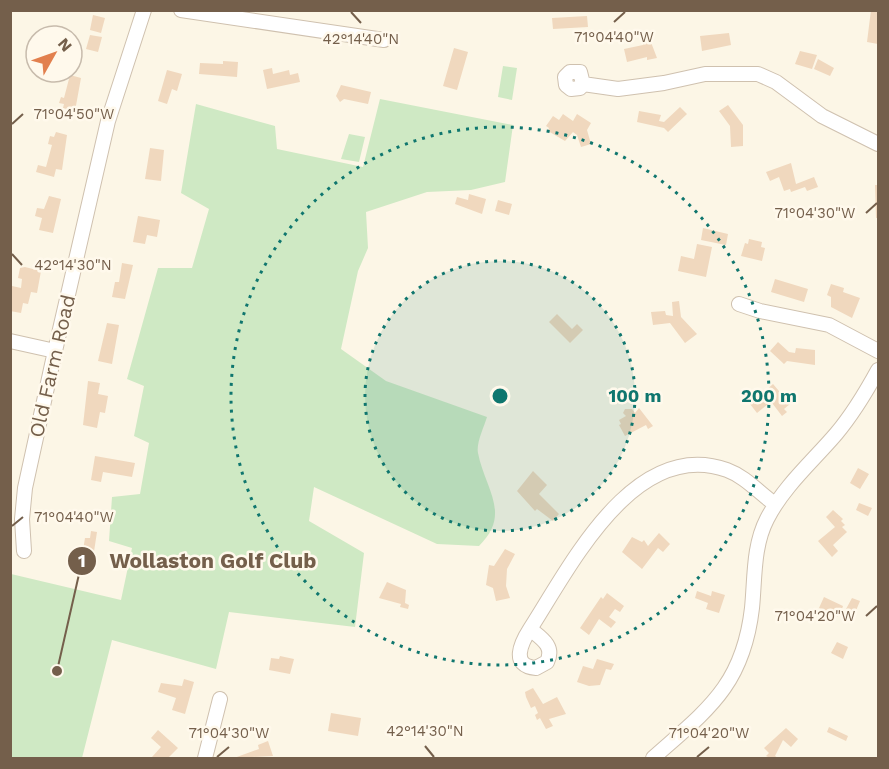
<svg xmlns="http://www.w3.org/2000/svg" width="889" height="769" font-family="'Work Sans',sans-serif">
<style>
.green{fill:#cfe9c4}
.building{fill:#f0d8be}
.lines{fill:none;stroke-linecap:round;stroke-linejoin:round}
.minor-casing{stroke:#cfc1af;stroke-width:16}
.minor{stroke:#fff;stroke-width:14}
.ticks{fill:none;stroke:#745f4b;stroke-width:2}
.ring{fill:none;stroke:#0f766e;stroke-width:3;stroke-dasharray:3 6}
.labels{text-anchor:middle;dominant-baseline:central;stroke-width:5;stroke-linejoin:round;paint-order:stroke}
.street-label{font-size:20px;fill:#745f4b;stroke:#fff9ec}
.ticks-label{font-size:15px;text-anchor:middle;fill:#745f4b;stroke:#fff9ec;stroke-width:5;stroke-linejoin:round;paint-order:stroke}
.centre{fill:#0f766e;stroke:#fff9ec;stroke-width:3}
.ring-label{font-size:18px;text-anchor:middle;font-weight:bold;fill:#0f766e;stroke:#fff9ec;stroke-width:5;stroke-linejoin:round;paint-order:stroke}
.leader{fill:none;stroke:#745f4b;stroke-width:2}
.callout-dot{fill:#745f4b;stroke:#fff9ec;stroke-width:2}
.mark-label{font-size:18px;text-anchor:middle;font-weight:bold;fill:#fff}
.callout-label{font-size:21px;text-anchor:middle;font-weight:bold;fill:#745f4b;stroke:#fff9ec;stroke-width:5;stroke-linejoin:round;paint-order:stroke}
</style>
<rect width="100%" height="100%" fill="#fcf6e6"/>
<!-- green -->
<path class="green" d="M503,66l14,2 -5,32 -14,-3z
M380,99l133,26 -8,57 -34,8 -44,2 -61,20 2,36 -10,23 -17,78 45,32 101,36c-3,10 -11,26 -9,36 7,36 34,61 1,93l-42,-2 -123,-57 -5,34 55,32 -9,74 -126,-15 -13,57 -104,-29 -30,118h-71v-184l110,26 11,-52 -23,-7 3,-44 28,-3 9,-51 -15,-7 10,-50 -17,-7 31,-111h34l17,-59 -28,-16 15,-89 79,22 2,23 86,18z
M349,134l16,3 -6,25 -18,-3z"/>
<!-- building -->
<path class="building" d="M871,10h7v34l-11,-2z
M93,15l12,3 -4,15 -11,-3z
M587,16l1,11 -35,2 -1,-11z
M729,33l2,12 -29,6 -2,-15z
M90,35l12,2 -4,15 -12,-3z
M649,37l8,21 -10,2v-3l-20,5 -3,-13 19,-4 -1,-6z
M454,48l14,4 -11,38 -14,-4z
M800,51l17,4 -5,14 -17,-5z
M818,59l16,9 -4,8 -16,-7z
M223,61l15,1 -1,15 -38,-3 1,-11 23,1z
M272,68l1,6 16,-4 1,5 8,-2 2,9 -33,7 -4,-19z
M167,70l15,4 -5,17 -5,-2 -5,15 -9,-3z
M70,75l11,3 -6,33 -12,-3 1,-4 -5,-1 2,-6 3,1z
M341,85l30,7 -3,12 -24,-5 -4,3 -4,-6z
M728,105l15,20v21l-12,1 -1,-21 -11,-15z
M680,107l7,7 -19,18 -4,-4 -27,-6 2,-11 22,4 -2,6 5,1z
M563,114l10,7 4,-7 14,9 -4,7 4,14 -10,3 -4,-12 -4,-3 -8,9 -17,-10 1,-3 -3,-2 7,-10 6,4z
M56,132l11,3 -5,35 -6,-1 -2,8 -18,-5 2,-7 8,2 6,-22 -4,-1 2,-8 4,1z
M150,148l14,2 -3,31 -16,-2z
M791,163l5,21 18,-7 4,10 -11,4 -2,-4 -14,5 -1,-3 -6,2 -5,-14 -9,4 -4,-9z
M875,185h3v33h-2z
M469,194l17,5 -4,15 -27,-10 2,-7 11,3z
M49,196l12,3 -8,34 -14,-3 3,-12 -7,-2 2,-8 7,1z
M498,200l14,4 -3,11 -14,-4z
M138,216l22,4 -3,17 -10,-2 -2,9 -12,-2z
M703,228l25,6 -2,11 -25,-5z
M749,239l13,3 -1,5 4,1 -3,13 -21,-5 4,-13 3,1z
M697,244l15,3 -6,30 -28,-6 3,-15 13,3z
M122,263l11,2 -8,34 -13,-2 3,-15h4z
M25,267l16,4 -4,22 -6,-1 -3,12 -5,-1 -2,10 -11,-2 2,-25 9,2 1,-9 -4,-1 2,-10z
M775,279l33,10 -4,13 -33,-10z
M831,284l13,4 -1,4 17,6 -8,20 -21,-11v-10l-4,-2z
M679,301l2,16 16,17 -12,9 -15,-20 -17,2 -2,-13 14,-1 1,4 7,1 -1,-14z
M557,314l15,15 5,-5 6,6 -13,13 -21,-21z
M107,323l12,2 -7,39 -14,-3z
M778,342l11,10 6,1 1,-5 19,2v15l-28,-4 -3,3 -14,-13z
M88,381l12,2 -2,11 10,2 -3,17 -5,-1 -3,16 -14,-3z
M773,384l17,20 -6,5 3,3 -5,4 -13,-17 -3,2 2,3 -11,9 -7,-9 16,-10 -2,-2z
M639,408l14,18 -5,3 -2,-4 -21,11 -6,-11 2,-1 -2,-4 7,-4 -3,-3 2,-4h7l3,4z
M95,456l40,7 -3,14 -29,-5 -2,10 -10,-2z
M858,468l11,6 -9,15 -10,-6z
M533,471l14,14 -8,9 20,20 -6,7 -16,-12 -2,2 -18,-20z
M859,503l13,5 -4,8 -12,-6z
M833,510l10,9 -2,2 4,4 -3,2 5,5 -14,13 5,6 -6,6 -14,-16 17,-14 -9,-10z
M91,531l6,1 -4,26 -11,-2 3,-18h5z
M659,533l11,11 -7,8 -5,-4 -16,21 -20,-17 10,-15 10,5 2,-2 4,6z
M505,549l10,5 -8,15 -1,17 4,12 -14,3 -3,-13 -7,-3 3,-20 5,1z
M387,582l19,8 -1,13 4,2 -1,4 -8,-2 1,-3 -22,-6z
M697,591l14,5 1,-5 13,4 -6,18 -13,-4 2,-6 -13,-5z
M607,593l17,13 -4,6 -5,-3 -6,8 7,5 -5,6 -12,-9 -10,16 -9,-7 21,-31 2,2z
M824,597l19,9 -1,3 4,2 -2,6 -5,-3 -1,3 -19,-9z
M852,598l8,3 -5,12 -9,-4z
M837,642l11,5 -5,12 -12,-6z
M280,656l14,3 -4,15 -21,-4 2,-12 8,1z
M597,659l17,5 -3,6 -5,-1 -6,16 -11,1 -12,-4 6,-16 10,3z
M184,679l10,3 -9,32 -13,-4 4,-12 -18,-6 3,-9 21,3z
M533,688l10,16 14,-7 9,17 -17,5 4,7 -7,3 -6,-11 -3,2 -2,-5 3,-2 -3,-7 -4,2 -5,-11 -1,-5z
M331,713l30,5 -3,18 -30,-5z
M829,727l19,9 -2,5 -19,-9z
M786,728l12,11 -7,8 -8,-7 -8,16 3,2h-8l-4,-2 3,-3 -5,-5z
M158,730l20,18 -10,10 -16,-1 9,-10 -10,-9z
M268,741l5,15 -39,2 25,-9 -1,-4z"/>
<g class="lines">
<defs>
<path id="minor" d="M181,10l203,30
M583,84l-3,-12h-10l-5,5 1,8 5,4 9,-1 3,-4 35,5 46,-6 41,-9h53l18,8 46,34 56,28
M739,304l21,7 69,14 49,26
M10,341l45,10
M24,551l-2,-32 3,-31 30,-137 53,-230 36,-111
M530,629c11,9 25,17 17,33l-11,6c-26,-2 -15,-25 -6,-39 40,-62 104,-192 197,-159 19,7 32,23 48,34
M205,758l15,-59
M653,758c54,-48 90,-72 99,-150 3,-30 1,-62 15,-89 17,-33 45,-57 69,-85 16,-19 30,-42 42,-64"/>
</defs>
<!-- minor casing -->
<use href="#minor" class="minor-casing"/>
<!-- minor -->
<use href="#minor" class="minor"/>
</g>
<!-- ticks -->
<path class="ticks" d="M351,12l10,11M614,22l11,-10M12,124l11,-10M866,213l11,-10M12,254l10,11M12,526l11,-9M866,616l11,-10M425,746l9,11M217,757l12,-10M697,757l12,-10"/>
<!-- distance rings -->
<circle cx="500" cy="396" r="135" fill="#0f766e" fill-opacity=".12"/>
<g class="ring">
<circle cx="500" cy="396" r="135"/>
<circle cx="500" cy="396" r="269"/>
</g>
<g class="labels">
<!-- street labels -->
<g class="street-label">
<text transform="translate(52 366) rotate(-77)">Old Farm Road</text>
</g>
</g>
<g class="ticks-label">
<text x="614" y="42">71°04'40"W</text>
<text x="361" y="44">42°14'40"N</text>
<text x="74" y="119">71°04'50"W</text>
<text x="815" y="218">71°04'30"W</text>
<text x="73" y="270">42°14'30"N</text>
<text x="74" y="522">71°04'40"W</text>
<text x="815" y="621">71°04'20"W</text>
<text x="425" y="736">42°14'30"N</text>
<text x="229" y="738">71°04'30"W</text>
<text x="709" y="738">71°04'20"W</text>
</g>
<circle cx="500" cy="396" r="9" class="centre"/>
<g class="ring-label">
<text x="635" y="402">100 m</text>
<text x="769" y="402">200 m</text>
</g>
<!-- callouts -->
<path class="leader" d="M57 671L82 561"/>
<g class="callout-dot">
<circle cx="57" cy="671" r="6"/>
<circle cx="82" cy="561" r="15"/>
</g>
<g class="mark-label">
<text x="82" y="567">1</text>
</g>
<g class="callout-label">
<text x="213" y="568">Wollaston Golf Club</text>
</g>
<!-- border -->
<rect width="889" height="769" fill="none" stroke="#745f4b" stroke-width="24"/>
<!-- north arrow -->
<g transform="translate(54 54) rotate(50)"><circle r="28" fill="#fff9ec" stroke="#c7bbac" stroke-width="1.5"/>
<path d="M0-4.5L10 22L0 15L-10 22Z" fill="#e2804e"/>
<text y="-9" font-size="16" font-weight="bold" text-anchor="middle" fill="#745f4b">N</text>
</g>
</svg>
